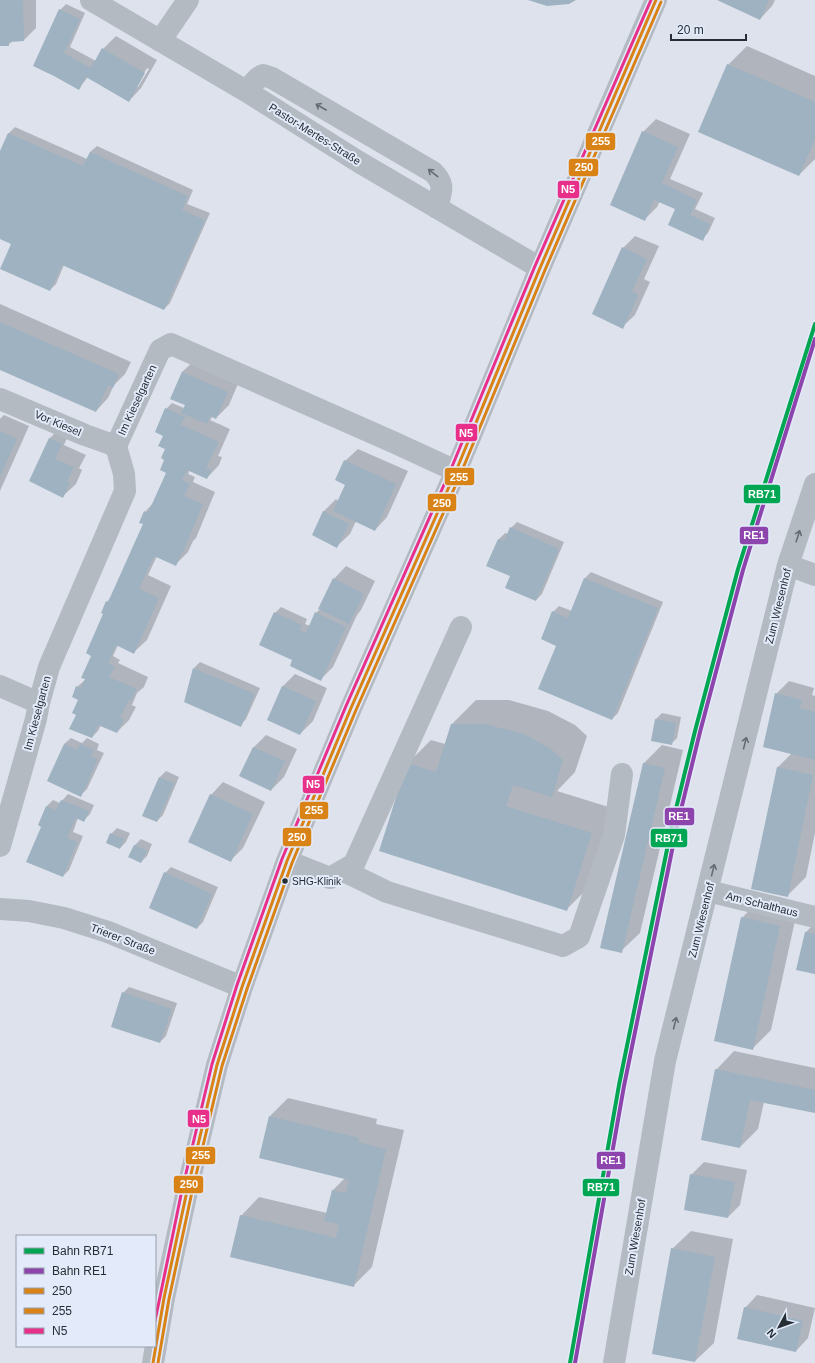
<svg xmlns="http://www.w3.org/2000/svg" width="815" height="1363" font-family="Arial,sans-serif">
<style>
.shadow{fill:#0003;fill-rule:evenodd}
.building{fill:#9eb2c1}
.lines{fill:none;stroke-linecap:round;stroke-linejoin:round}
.minor{stroke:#b4bac2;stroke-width:22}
.bus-1-casing{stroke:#e3ebfa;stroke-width:6}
.bus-2-casing{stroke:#e3ebfa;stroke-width:6}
.bus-3-casing{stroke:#e3ebfa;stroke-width:6}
.bus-1{stroke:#d98216;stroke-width:3}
.bus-2{stroke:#d98216;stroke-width:3}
.bus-3{stroke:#e8308a;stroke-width:3}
.rail-1-casing{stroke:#e3ebfa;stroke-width:7}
.rail-2-casing{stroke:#e3ebfa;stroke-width:7}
.rail-1{stroke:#00a651;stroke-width:4}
.rail-2{stroke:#8e44ad;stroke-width:4}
.oneway{stroke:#656d74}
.bus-dot{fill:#252e35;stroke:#e3ebfa;stroke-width:1.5}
.labels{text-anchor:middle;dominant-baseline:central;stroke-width:4;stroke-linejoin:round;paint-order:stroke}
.bus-label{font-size:10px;fill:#252e35;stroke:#e3ebfa;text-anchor:start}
.street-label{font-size:11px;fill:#252e35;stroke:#e3ebfa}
.line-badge{stroke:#e3ebfa;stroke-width:1.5}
.badge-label{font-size:11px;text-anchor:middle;font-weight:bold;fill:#fff}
</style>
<rect width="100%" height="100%" fill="#dde2ec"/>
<!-- shadow -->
<path class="shadow" d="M0,0h36v28l-12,12 -11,1 -5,4h-8z
M719,0h56l-3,6 -12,13z
M66,4l19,9 -15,34 26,14 7,-12 13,-13 41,24 -16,28 -12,13 -41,-24 -9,11 -25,-13 6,-65zM147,68l2,1 -11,18h-2z
M747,46l68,30v83l-16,16 -71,-110z
M656,119l34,15 -20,45 33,14 -8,16 20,9 -7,15 -6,6 -25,-31 -17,-7 -3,6 -12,12 -2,-87z
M15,127l72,32 3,-7 7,-6 96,44 -6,14 23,9 -40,90 -6,6 -100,-44 -8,19 -6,6 -38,-47 -12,-5v-84l9,-21z
M635,236l24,10 -15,33 6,3 -15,33 -13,12 1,-79z
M0,304l131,58 -6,12 -11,11 -6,13 -12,13 -96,-42z
M195,360l45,19 -11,26 -13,13 -3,-2 -3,4 20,9 -12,27 4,1 -3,8 -12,13 -17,-8 -2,4 7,3 -2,5 22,10 -19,46 -3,3 -5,11 -13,13 -18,-9 -9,19 23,11 -24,54 -13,12 -16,-7 -5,11 7,4 -2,3 30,14 -4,10 -7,6 -5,12 4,2 -7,13 -12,12 -16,-7 -3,6 -6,6 -15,-22 2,-16 -2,-12 9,-8 21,-77 5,-6 33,-72v-12l8,-9 14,-31 -2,-11 2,-12 -3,-14 2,-26 6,-6 12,5 3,-3 -16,-7 11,-26z
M4,415l25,11 -29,65v-72z
M55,433l12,5 -3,7 22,10 -7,13 3,2 -6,14 -13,12 -14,-57z
M358,449l50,22 -21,46 -12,13 -19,-9 -6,13 -13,12 -14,-34 13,-13 2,2 8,-17 -1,-23z
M517,522l47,20 -22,52 -6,6 -25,-25 -23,-10 11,-26 6,-6 3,1 3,-6z
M346,566l29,15 -14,29 -4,5 -24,52 -12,12 -25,-23 -21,-43 6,-6 26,12 -2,5 5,2 6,-13 4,-4 14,-30z
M591,572l72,30 -45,111 -6,6 -55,-74 -4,-33 6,-6 13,5 13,-33z
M200,662l60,26 -14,31 -6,7 -46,-58z
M295,674l32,14 -14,33 -13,13 -18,-47z
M789,681l25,7 -2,7 3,1v137l-9,44 -19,19 -9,-129 14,-14 -16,-59z
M476,700h33l39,11 27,14 12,11 -12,36 -18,19 58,18 -25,77 -24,24 -159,-146 24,-24 14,4 7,-20z
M662,713l19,4 -4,21 -6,6 -15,-25z
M266,735l31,14 -13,28 -13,13 -30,-14 13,-29z
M71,738l11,5 5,-5 12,6 -2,6 7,3 -17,36 -6,6 -17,-51z
M662,745l21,5 -43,183 -19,18 23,-188z
M166,771l13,6 -16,38 -6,6 3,-44z
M223,782l42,20 -22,46 -13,13 -19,-66z
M68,794l26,11 -4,9 -6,6 -6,-2 -5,14 10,4 -14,34 -6,6 -21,-50 -3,-1 8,-19 6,-6 7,3z
M117,828l13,5 -4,9 -6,6 -9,-14z
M141,839l11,5 -5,12 -6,6 -11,-5 5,-12z
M171,867l47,20 -15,35 -6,6 -32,-55z
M760,899l38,8 -27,123 -18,18 -11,-130z
M815,923v50l-9,-41z
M129,987l48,16 -11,33 -6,6 -37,-49z
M734,1051l81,17v44l-51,-10 -6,27 -18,18 -24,-77z
M288,1098l89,21 -1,5 28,6 -32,137 -19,19 -112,-70 18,-19 68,16 6,-23 12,-12 -75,-62z
M704,1162l43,8 -7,35 -12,12 -37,-42z
M691,1231l42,8 -19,104 -19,18 -23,-112z
M757,1295l58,13 -7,30 -12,13 -51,-43z"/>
<!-- building -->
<path class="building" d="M0,0h23l1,41 -15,1v4h-9z
M528,0h48l-7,4 -22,2z
M717,0h52l-9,20z
M59,9l21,10 -16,34 27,15 11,-20 43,25 -16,29 -43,-25 -7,13 -25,-14 -21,-10z
M727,64l88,38v37l-16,37 -101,-44z
M642,131l36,16 -16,36 35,17 -7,15 20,9 -7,17 -35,-16 7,-16 -21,-9 -9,21 -35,-16z
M8,133l75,33 7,-14 98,44 -6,14 23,10 -41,90 -102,-45 -12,26 -50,-22 11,-25 -11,-5v-88z
M622,247l25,12 -15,32 6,4 -15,34 -31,-15z
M0,322l119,52 -6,14 -5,-3 -12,27 -96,-42z
M182,372l46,20 -12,27 -6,-3 -3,8 -26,-11 4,-8 -15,-6z
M165,408l20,9 -4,8 38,17 -13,26 5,2 -4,9 -20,-9 -5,10 8,4 -6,12 19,8 -20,48h-1l-6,14 -22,-10 -15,33 20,9 -25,56 -18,-9 -8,18 7,3 -6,11 28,12 -6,12 -2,-2 -9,19 4,1 -7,14 -19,-8 -6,13 -23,-9 7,-14 -4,-2 6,-13 -6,-3 4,-11 5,2 4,-9 -4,-1 10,-22 -5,-3 17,-39 -2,-1 5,-12 2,1 35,-78 -4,-1 5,-12 4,2 18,-40 -6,-3 4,-10 -3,-2 4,-9 -7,-3 5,-10 -8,-4z
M0,431l17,8 -17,38z
M49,438l13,6 -7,15 19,8 -7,14 3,2 -7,15 -34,-17z
M344,460l52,24 -21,47 -42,-20 12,-26 -10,-5z
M323,511l26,13 -12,24 -25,-13z
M510,527l49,22 -23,52 -31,-13 5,-12 -24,-10 12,-27 6,2z
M333,578l31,16 -15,30 -31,-15z
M584,578l74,30 -46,112 -74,-31 18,-43 -15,-7 11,-28 16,7z
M274,612l28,13 -3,5 7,3 9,-21 31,15 -25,54 -31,-15 2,-6 -33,-15z
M193,668l62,26 -14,33 -57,-25z
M282,686l34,15 -16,34 -33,-15z
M775,693l27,7 -2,8 15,4v48l-52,-13z
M655,719l21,4 -4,22 -21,-4z
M451,724h34l39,10 27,15 12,11 -11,37 -39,-12 -7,21 86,27 -25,78 -188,-60 28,-88 29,9z
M64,744l13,6 3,-6 14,6 -3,6 7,3 -17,38 -34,-16z
M253,747l32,14 -14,30 -32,-15z
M643,763l22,5 -43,185 -22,-5z
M777,767l36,8 -25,122 -37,-8z
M159,777l15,6 -17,39 -15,-6z
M210,794l43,20 -22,48 -43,-20z
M61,800l28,11 -5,11 -8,-4 -9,20 10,4 -14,35 -37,-15 15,-35 -3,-2 8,-19 10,4z
M110,833l14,6 -4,10 -14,-6z
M134,845l13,6 -6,12 -13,-6z
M164,872l48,22 -15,35 -48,-21z
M741,917l39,9 -27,124 -39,-9z
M805,932l10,2v40l-19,-4z
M122,992l50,17 -12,34 -49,-16z
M715,1069l100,21v23l-65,-13 -10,48 -39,-8z
M269,1116l90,22 -1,4 28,7 -32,138 -124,-30 10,-42 96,23 3,-14 -15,-3 8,-31 14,3 3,-13 -90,-22z
M690,1174l45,8 -7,36 -44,-8z
M671,1248l44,9 -20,105 -43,-8z
M744,1307l59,14 -7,31 -59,-13z"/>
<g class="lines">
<!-- minor -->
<path class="minor" d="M91,0l155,91 113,71 181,106
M160,41l28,-41
M246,91l12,-13 5,-3 9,3 161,94c13,13 8,19 4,36
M0,399l85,36 31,11
M788,565l27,10
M0,686l39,17
M0,846l36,-127 3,-16 10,-36 76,-176 -1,-17 -8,-28 44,-96 11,-6 222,98 63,29
M287,861l43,17 24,-14 107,-237
M344,871l43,21 176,54 16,-9 35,-102 8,-61
M708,891l107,26
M0,909l29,2 35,7 44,14 134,55
M153,1363l11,-65 23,-107 30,-126 25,-78 45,-126 64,-153 105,-237 84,-203 116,-268
M614,1363l51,-302 123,-496 27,-81"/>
<defs>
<path id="bus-1" d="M153,1363l11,-65 23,-107 30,-126 25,-78 45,-126 64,-153 105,-237 84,-203 116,-268"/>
<path id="bus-2" d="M158,1363l11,-64 23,-107 30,-126 25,-77 45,-126 64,-153 105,-237 84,-203 116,-268"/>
<path id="bus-3" d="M155,1321l27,-131 30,-126 25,-79 45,-126 64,-153 105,-237 84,-203 116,-266"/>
</defs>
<!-- bus-1 casing -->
<use href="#bus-1" class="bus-1-casing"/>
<!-- bus-2 casing -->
<use href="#bus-2" class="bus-2-casing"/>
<!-- bus-3 casing -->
<use href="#bus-3" class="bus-3-casing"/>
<!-- bus-1 -->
<use href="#bus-1" class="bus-1"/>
<!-- bus-2 -->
<use href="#bus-2" class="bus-2"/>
<!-- bus-3 -->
<use href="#bus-3" class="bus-3"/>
<defs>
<path id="rail-1" d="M570,1363l49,-278 53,-260 23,-94 43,-162 77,-245"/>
<path id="rail-2" d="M575,1363l49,-277 53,-260 23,-94 43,-162 72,-231"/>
</defs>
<!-- rail-1 casing -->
<use href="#rail-1" class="rail-1-casing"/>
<!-- rail-2 casing -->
<use href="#rail-2" class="rail-2-casing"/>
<!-- rail-1 -->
<use href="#rail-1" class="rail-1"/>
<!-- rail-2 -->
<use href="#rail-2" class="rail-2"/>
</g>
<!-- one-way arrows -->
<defs><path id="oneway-shaft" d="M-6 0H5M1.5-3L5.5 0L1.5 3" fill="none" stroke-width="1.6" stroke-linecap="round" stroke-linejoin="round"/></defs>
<g class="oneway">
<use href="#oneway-shaft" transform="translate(321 107) rotate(-150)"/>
<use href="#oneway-shaft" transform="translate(433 173) rotate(-142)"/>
<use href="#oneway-shaft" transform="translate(798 536) rotate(-72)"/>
<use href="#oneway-shaft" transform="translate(745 743) rotate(-76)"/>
<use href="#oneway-shaft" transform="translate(713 870) rotate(-76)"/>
<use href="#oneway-shaft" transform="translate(675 1023) rotate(-76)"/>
</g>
<!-- markers -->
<circle class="bus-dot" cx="285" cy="881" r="3.5"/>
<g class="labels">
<!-- bus labels -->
<g class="bus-label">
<text x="292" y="881">SHG-Klinik</text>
</g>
<!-- street labels -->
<g class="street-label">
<text transform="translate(315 134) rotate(32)">Pastor-Mertes-Straße</text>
<text transform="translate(137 400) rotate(-65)">Im Kieselgarten</text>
<text transform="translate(58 423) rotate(23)">Vor Kiesel</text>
<text transform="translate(778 606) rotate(-76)">Zum Wiesenhof</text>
<text transform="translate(37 713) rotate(-75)">Im Kieselgarten</text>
<text transform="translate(762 904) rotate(14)">Am Schalthaus</text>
<text transform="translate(701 920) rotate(-76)">Zum Wiesenhof</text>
<text transform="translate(123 939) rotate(21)">Trierer Straße</text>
<text transform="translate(635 1237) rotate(-80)">Zum Wiesenhof</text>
</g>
</g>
<g class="line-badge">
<rect x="585" y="132" width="31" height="19" rx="4" fill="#d98216"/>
<rect x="568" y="158" width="31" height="19" rx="4" fill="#d98216"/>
<rect x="557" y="180" width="23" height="19" rx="4" fill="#e8308a"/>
<rect x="455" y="423" width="23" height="19" rx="4" fill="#e8308a"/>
<rect x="444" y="467" width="31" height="19" rx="4" fill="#d98216"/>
<rect x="743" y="484" width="38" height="20" rx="4" fill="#00a651"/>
<rect x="427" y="493" width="30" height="19" rx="4" fill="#d98216"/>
<rect x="739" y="526" width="30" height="19" rx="4" fill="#8e44ad"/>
<rect x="302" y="775" width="23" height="19" rx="4" fill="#e8308a"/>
<rect x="299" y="801" width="30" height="19" rx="4" fill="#d98216"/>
<rect x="664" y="807" width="31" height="19" rx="4" fill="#8e44ad"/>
<rect x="282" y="827" width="30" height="20" rx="4" fill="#d98216"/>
<rect x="650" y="828" width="38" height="20" rx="4" fill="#00a651"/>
<rect x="187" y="1109" width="23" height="19" rx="4" fill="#e8308a"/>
<rect x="185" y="1146" width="31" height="19" rx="4" fill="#d98216"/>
<rect x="596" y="1151" width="30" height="19" rx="4" fill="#8e44ad"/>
<rect x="173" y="1175" width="31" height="19" rx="4" fill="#d98216"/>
<rect x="582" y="1178" width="38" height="19" rx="4" fill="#00a651"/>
</g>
<g class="badge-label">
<text x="601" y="145">255</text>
<text x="584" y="171">250</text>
<text x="568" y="193">N5</text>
<text x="466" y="437">N5</text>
<text x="459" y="481">255</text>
<text x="762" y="498">RB71</text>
<text x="442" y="507">250</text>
<text x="754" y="539">RE1</text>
<text x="313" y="788">N5</text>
<text x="314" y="814">255</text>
<text x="679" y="820">RE1</text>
<text x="297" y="841">250</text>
<text x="669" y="842">RB71</text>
<text x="199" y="1123">N5</text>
<text x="201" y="1159">255</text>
<text x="611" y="1164">RE1</text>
<text x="189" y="1188">250</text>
<text x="601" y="1191">RB71</text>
</g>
<!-- legend -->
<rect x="16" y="1235" width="140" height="112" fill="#e3ebfa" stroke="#979fab"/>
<rect x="24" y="1248" width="20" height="6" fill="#00a651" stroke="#979fab"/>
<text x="52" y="1255" font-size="12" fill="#252e35">Bahn RB71</text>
<rect x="24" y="1268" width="20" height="6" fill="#8e44ad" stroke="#979fab"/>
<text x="52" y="1275" font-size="12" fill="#252e35">Bahn RE1</text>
<rect x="24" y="1288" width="20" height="6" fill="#d98216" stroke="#979fab"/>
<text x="52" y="1295" font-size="12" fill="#252e35">250</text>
<rect x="24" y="1308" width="20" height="6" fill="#d98216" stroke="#979fab"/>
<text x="52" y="1315" font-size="12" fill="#252e35">255</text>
<rect x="24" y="1328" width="20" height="6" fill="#e8308a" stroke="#979fab"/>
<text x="52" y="1335" font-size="12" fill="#252e35">N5</text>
<!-- north arrow -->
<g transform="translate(779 1327) rotate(229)" stroke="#e3ebfa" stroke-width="3" paint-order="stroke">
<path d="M0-3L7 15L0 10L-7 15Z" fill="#252e35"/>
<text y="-6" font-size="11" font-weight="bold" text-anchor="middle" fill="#252e35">N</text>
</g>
<!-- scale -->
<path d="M671 34v6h75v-6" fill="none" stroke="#252e35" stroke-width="2"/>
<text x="677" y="34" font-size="12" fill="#252e35" stroke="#e3ebfa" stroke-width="3" paint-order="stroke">20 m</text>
</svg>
